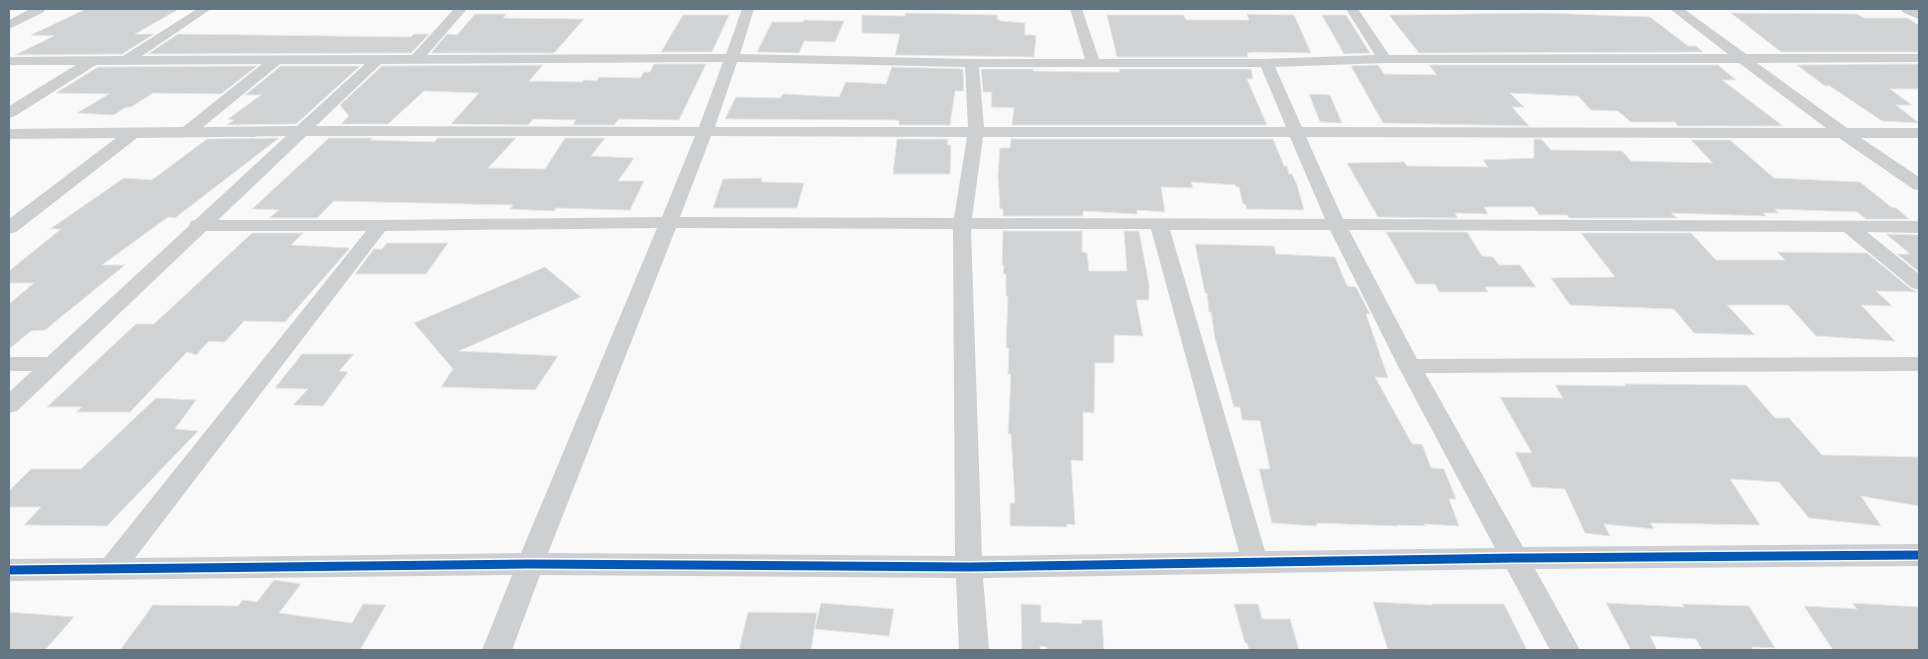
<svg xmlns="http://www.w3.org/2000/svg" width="1928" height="659" font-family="Karla,sans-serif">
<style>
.building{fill:#d0d2d3;stroke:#e8e8e8}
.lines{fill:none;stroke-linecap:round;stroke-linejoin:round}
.minor{fill:#cecfd0;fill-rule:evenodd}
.cycleway-casing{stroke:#fff;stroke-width:12}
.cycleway{stroke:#0057b8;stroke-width:9}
</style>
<rect width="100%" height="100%" fill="#f9f9f9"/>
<!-- building -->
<path class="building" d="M86,9h93l-44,25h19l-32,20 -107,1 39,-19 -23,-1z
M906,13l92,2 -1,4 4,2 24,2v12h11l-2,22 -139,-2 5,-21 -38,-1v-18l43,1z
M1543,13l107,4 38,29h8l7,6 -284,1 -30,-38z
M1731,13l126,1 7,4h43l12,7v27h-138z
M475,14h32l-4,4 81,1 -30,34h-123l16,-19 10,1z
M1247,14l47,1 17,38 -58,-1 -6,1 1,4h-131l-10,-42h76l3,5h63z
M683,15h46l-17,37h-51z
M1322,15h24l24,38 -26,1z
M804,20l40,1 -9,21 -31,-1 -5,12 -42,-1 15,-30h31z
M178,34l233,3 3,-3h15l-18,19 -263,1z
M654,64h52l-27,56 -60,-1 -5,6h-41l3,-5 -43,-1 -5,6 -77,-1 28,-31 -55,-2 -36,33h-47l8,-8 -9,-11 42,-39 161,-1 -14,16 53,1 2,-2 13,1 2,-4 41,1 4,-6h6z
M1919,64v25h-29l22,16h-16l23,18 -37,-2 -52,-35h-5l-28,-21z
M1378,65l6,9 53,1 -8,-10h289l18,15h-14l61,46h-105l-3,-4h-44l-13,-11 -27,-1 -13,-14 -68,-3 14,14h-12l17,19 -146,-3 -32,-57z
M257,66l-36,28 -68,-1 -22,14h-5l-12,8 -37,-2 32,-19 -53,-1 42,-26z
M281,66h79l-64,58 -69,1 7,-5 -6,-1 33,-24h-16z
M892,67l71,2 1,22h-9l-5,34h-51v-4l-5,-1 -169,-1 11,-22 44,1 3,-4 56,3 7,-15 40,2z
M981,69h52v2l57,1h30l-1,-3h132l2,10h-6l20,46h-255l2,-17 -23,-1 1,-15h-9z
M1309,94l21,1 12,28 -22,-1z
M279,138l-104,80 -7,-1 -66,48h23l-80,65 -14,1 -22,18v-45l25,-21h-25v-12l52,-42h-11l74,-51 28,2 55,-41z
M329,138h44l-3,2 64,2 4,-4h78l-28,30 57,1 20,-31h40l-14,18 43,2 -16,23h26l-14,29h-5l-69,-2 -2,3 -44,-2 3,-4 -179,-4 -17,17h-48l10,-8 -27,-1z
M897,139h51l-1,6h4l-1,29h-57z
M1011,139h262l11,27h3l2,8h3l5,11 7,25 -57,-1 -2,-5h-2l-4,-17h-3v-2l-45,-3 2,6 -32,-1 4,25 -28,-2v4l-54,-3v5h-80v-7h-3l-2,-34 2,-27h10z
M1534,139h7l10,11 71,1 9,10 82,2 -22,-23h39l44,38 86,4 31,25 5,1 13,11h-43l-9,-7 -82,-3 4,4h-16l3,3 -95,-3 6,5h-108l-2,-3h-28l-5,-8h-50l4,7 -33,-1 3,5 -80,-1 -31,-54 57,-1 3,4 81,1 -5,-7 51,-2z
M762,178l-1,4 43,1 -7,25h-84l10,-29z
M1003,231h79v21l5,1 2,18h38l-3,-40h15l10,53v16h-13l7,36 -29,-1v28h-19l-1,50 -11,-1v49l-12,-1 4,65 -8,-1v3l-57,-1v-23h5l-4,-69h-3l3,-60h-3l1,-26h-3l2,-52h-2v-22h-3l1,-9h-2z
M1386,232h81l15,24 11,1 6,8h21l16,22h-51l3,5h-49l-4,-8h-19z
M252,233h51l-12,12 59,3 -65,74 -41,-1 -19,21 -16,-1 -13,14 -9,-3 -57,60h-54l6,-5h-35l89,-83h18z
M1581,233h110l25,27h69l-8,-8 90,1 44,36 7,3 -42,-1 16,15 -31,-1 34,36 -79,-5 -28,-31h-61l28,30 -61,-2 -20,-24 -104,-4 -19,-27 64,-1z
M1886,234l33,1v37l-22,-18h13z
M387,243h61l-22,31h-71l19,-25h8z
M1195,244l79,2 2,8 59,3 12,29 9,1 14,27h-4l22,64 -13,-1 37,67h10l9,24 13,1 12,30h-7l10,27 -35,-2 1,2 -27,-1v1l-81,-3v3l-45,-3 -13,-54h11l-10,-48 -18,-1 -2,-13h-6l-19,-69 -4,-26h-2l-2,-19h-2z
M545,267l36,30 -122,54 99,5 -23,34 -94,-3 12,-18 -39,-46z
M302,354h52l-15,17 9,1 -25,34 -30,-1 15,-16 -33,-1z
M1625,384l121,1 29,33h14l33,37 97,2v49l-58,-10 20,30 -72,-8 -30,-36 -49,-3 30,46 -110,-2 4,6 -50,-5 6,12 -25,-3 -20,-44 -33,-2 -17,-35 17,1 -32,-56 63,1 -8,-13 71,1z
M156,398l40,2 -21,29 23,2 -91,95 -83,-1 17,-18h-32v-16l22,-22h50z
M274,580l27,4 -22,29 73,10 11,-19 23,1 -26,45h-240l33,-45 85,1 5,-6 14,2z
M1373,602l59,3v-1h72l23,46h-139z
M821,603l73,6 -5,27 -74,-7z
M1606,603l78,4 -2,-3 67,2 26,42 -23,-1 1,3h-51l-6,-11 -46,-3 7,14h-26z
M1852,603l67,4v43h-86l-29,-44 53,3z
M1021,604l20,1v17l41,2v-4h20l2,30h-57v-3l-7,-1v4h-18z
M1234,604h24l4,15h28l9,31h-50l-2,-7h-2z
M9,612l65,5 -29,33h-36z
M748,612l69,1 -6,37h-72z"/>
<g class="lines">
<!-- minor -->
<path class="minor" d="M30,9h15l-1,3 -35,17v-9z
M197,9h14l-69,47 270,-1 42,-46h13l-40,46 299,-1 16,-45h12l-14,45 232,5h113l-15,-50h12l17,50h167l109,-4 -29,-46h12l31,46 339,-1 -58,-45h14l62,45h173v8l-162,1 90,65h72v10h-58l58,39v13l-6,-1 -74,-51 -533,-1 37,82 576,2v12l-52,-1 52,42v16l-7,-2 -68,-56 -495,-2 68,129 502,-2v14l-494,2 98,174 396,-3v22l-384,3 45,81h-30l-43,-81 -524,9 6,72h-30l-3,-72 -416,-3 -28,75h-30l30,-75 -503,6v-22l95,-1 262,-327h-160l-189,180 -8,2v-21l23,-21h-23v-14h38l142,-131 2,-5 4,-1 91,-84 -149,2 -121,94 -7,2v-15l107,-81 -107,1v-10l174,-2 79,-63 -166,1 -81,51 -6,2v-12l67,-41h-67v-8l114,-1zM723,62l-24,65 -383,-1 65,-62zM737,62l228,5 3,60h-253zM1385,63h354l87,65 -524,-1 -27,-60zM280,64h85l-68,62 -94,1zM979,67h282l25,60h-302zM306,136h389l-33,81 -282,3h-162zM711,136l256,1 -13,81 -274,-1zM983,137h307l35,82 -353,-1zM657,228l-136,325 -386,5 250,-327zM676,228l277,1 2,327 -407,-3zM971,229h180l88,323 -257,4zM1170,230h160l68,136 97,182 -230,3z
M1901,9l18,1v9l-17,-7z"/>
<defs>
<path id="cycleway" d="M9,570l521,-6 439,3 546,-9 404,-3"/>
</defs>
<!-- cycleway casing -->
<use href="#cycleway" class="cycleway-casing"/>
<!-- cycleway -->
<use href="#cycleway" class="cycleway"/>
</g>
<!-- border -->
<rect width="1928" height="659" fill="none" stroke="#657683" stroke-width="20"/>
</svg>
